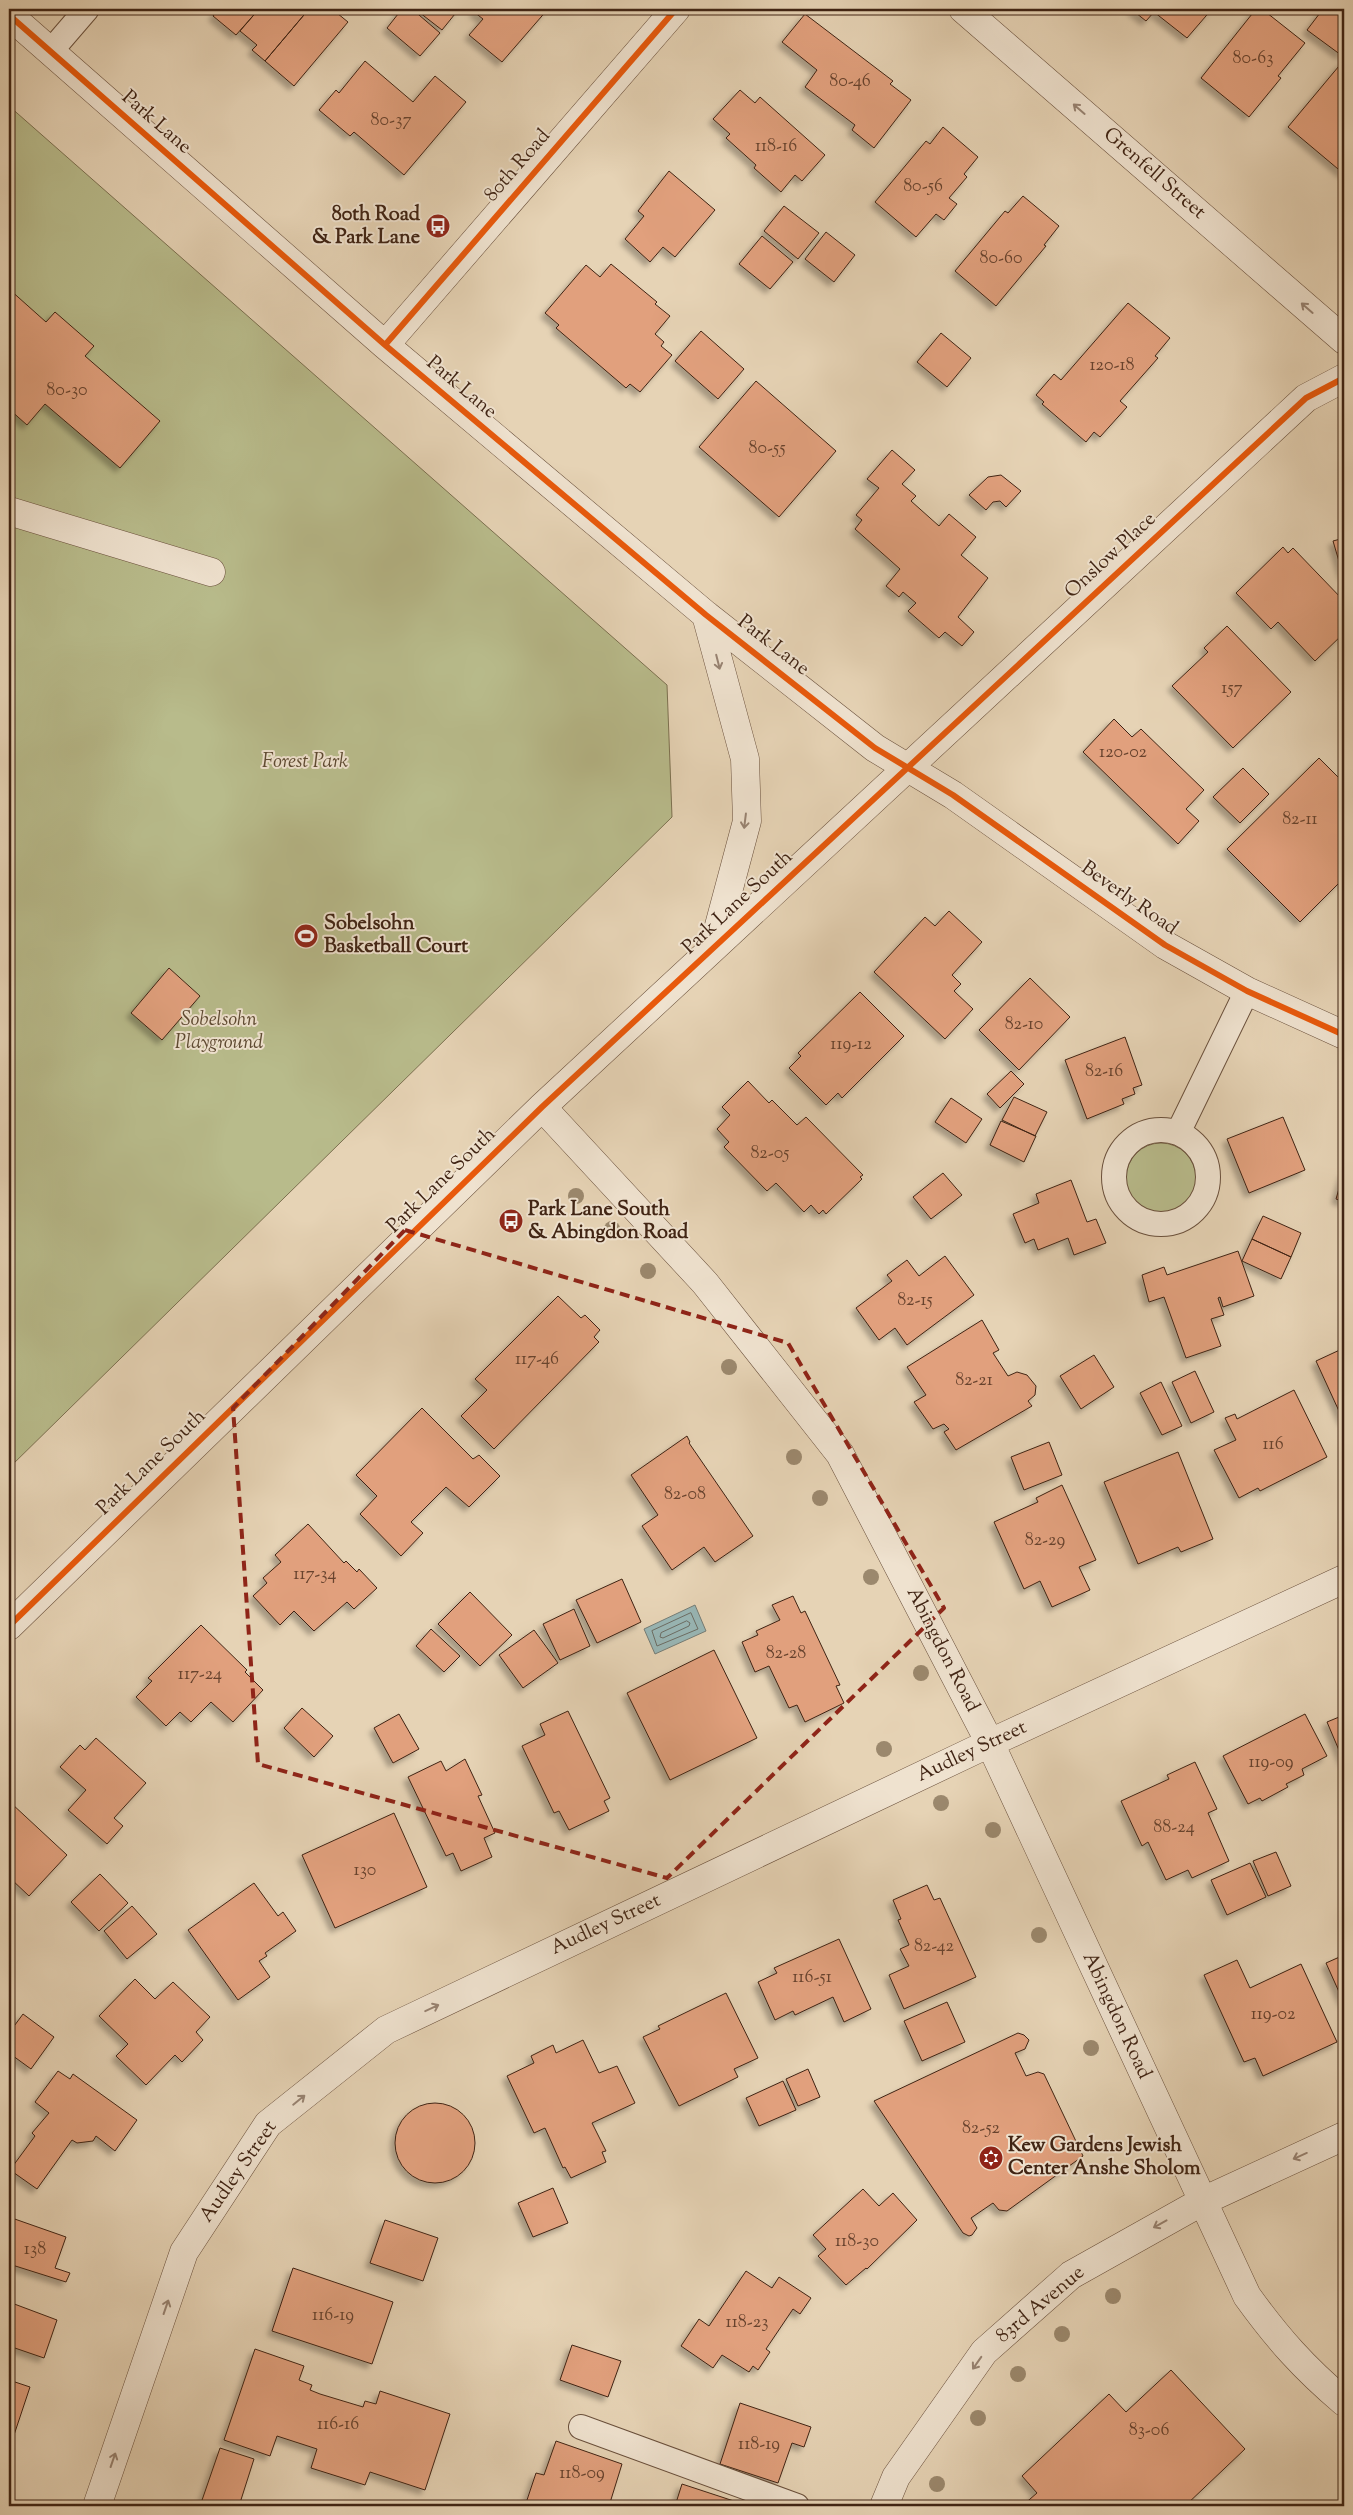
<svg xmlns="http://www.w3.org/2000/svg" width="1353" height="2515" font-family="'Sorts Mill Goudy',serif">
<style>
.green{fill:#b8bb8b;stroke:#7c7050}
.water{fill:#98b6b5;stroke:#757c75}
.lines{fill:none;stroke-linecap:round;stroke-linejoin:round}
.shore{stroke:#6c6d64;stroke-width:1}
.building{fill:#e1a07d;stroke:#402414;filter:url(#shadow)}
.service-casing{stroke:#6a503c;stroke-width:26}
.minor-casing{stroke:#6a503c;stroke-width:29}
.service{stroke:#efe2cf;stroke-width:24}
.minor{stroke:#efe2cf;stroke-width:28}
.cycleway-casing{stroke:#efe2cf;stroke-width:9}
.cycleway{stroke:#e8590c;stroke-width:6}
.tree{fill:#9b886d}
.oneway{stroke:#988372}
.marked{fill:none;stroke:#8f2418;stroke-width:4;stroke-dasharray:10 6;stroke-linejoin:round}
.labels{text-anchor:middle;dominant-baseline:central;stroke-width:4;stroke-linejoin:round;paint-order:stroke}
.number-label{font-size:18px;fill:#68432e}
.street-label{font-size:20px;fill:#402414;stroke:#efe2cf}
.poi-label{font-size:20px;font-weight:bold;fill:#402414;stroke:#efe2cf;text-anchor:start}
.park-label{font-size:20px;font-style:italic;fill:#5e4a32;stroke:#efe2cf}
</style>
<defs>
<filter id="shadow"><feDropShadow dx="-4.5" dy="4.5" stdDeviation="2.5" flood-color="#0004"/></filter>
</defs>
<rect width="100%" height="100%" fill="#e6d3b5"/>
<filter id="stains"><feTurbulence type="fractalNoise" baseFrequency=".004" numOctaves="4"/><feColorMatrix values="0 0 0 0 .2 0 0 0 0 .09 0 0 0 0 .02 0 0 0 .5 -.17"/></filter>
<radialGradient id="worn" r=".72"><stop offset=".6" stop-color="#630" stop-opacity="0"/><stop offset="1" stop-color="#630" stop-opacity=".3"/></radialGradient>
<!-- green -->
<path class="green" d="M9,106l658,579 5,132 -663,651z
M1126 1178a35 35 0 1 1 70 0a35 35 0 1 1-70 0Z"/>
<!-- water -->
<path class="water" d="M695,1605l11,26 -51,23 -11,-25z"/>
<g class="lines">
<!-- shore -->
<path class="shore" d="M691,1613l7,16 -41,17 -5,-15z
M687,1621l3,2 -1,3 -26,12 -3,-1 1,-4z"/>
</g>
<!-- building -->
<path class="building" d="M216,9h43l-23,26 -23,-19 4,-6z
M259,9h50l-44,52 -13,-11 5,-5 -17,-14z
M309,9h23l16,13 -54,64 -29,-25z
M402,9h10l28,24 -20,23 -33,-28z
M415,9h44l-17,21z
M476,9h72l-46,53 -33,-27 14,-16 -9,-7z
M1131,9h81l-25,29 -33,-26 -8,9z
M1256,9h6l43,34 -27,33 3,2 -32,39 -48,-39z
M1323,9h21v42l-3,4 -34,-25z
M805,14l88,67 -3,3 21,16 -37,48 -22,-18 3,-5 -50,-38 12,-17 -35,-28z
M1344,60v114l-56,-47z
M365,61l48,41 22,-26 31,26 -62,73 -50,-43 -4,4 -31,-26 17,-20 3,3z
M740,90l15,13 5,-6 65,58 -23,26 -7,-6 -14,17 -27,-24 2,-3 -30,-27 4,-4 -17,-15z
M943,127l35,30 -14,17 3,3 -18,21 8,6 -13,16 -8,-6 -20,23 -41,-35 51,-61 4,3z
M669,171l46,39 -40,47 -12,-10 -13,15 -25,-23 19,-23 -6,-5z
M1023,196l36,30 -15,19 2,1 -50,60 -41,-35 50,-60 3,2z
M784,206l35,27 -21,26 -34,-28z
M826,232l29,23 -21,27 -29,-23z
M762,236l31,26 -23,27 -31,-25z
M611,264l46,38 -2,2 15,12 -15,18 9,8 -3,4 11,9 -32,37 -10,-8 -4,4 -70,-60 3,-3 -14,-12 41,-48 14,12z
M9,289l37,33 9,-10 39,34 -9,10 75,65 -40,47 -75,-64 -18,21 -18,-16v-32l4,-4 -4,-3z
M1128,303l42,35 -15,18 3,2 -38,43 7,6 -27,30 -6,-5 -8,10 -44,-38 2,-2 -8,-7 18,-21 7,6z
M701,331l43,38 -26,30 -43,-38z
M941,333l30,25 -24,29 -30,-25z
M756,381l80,70 -57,66 -80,-70z
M892,450l23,20 -13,14 14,12 -5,5 28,25 10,-12 27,23 -15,18 27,23 -30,39 16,15 -12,14 -17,-14 -6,6 -31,-27 8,-8 -13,-11 -4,5 -13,-11 14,-17 -45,-40 7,-9 -6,-5 23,-27 -12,-9z
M1001,475l20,16 -15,16 -6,-6 -7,1 -7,8 -17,-15 19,-18z
M1344,538v37h-1l-10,-34z
M1283,547l5,6 5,-5 51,53v32l-29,28 -37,-39 -7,7 -35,-36z
M1227,626l64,66 -58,56 -61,-62 36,-34 -4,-4z
M1114,719l18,18 9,-8 63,61 -18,19 13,12 -21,23 -95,-92z
M1319,758l25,25 -2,5 2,3v87l-44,44 -73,-73z
M1243,768l26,26 -29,29 -27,-26z
M949,911l33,31 -30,33 9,9 -7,7 19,18 -28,30 -71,-67 51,-55 10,9z
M169,968l31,28 -38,44 -31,-27z
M1030,978l40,39 -51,53 -40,-40z
M860,992l44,44 -62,62 -4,-5 -12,12 -37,-37 12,-12 -3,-3z
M1125,1037l17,48 -9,3 2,6 -13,5 2,5 -37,15 -22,-59z
M1011,1071l13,13 -24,24 -13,-14z
M748,1081l21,22 3,-3 25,25 9,-8 57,58 -3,2 2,2 -36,35 -3,-4 -4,4 -8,-9 -7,7 -28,-29 -9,8 -43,-44 5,-5 -12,-13 13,-14 -8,-8z
M1014,1097l33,15 -12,24 -33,-16z
M951,1098l31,21 -16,24 -31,-21z
M1283,1117l22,53 -56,23 -22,-54z
M1001,1121l35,15 -12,26 -34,-17z
M1344,1171v31l-8,-3z
M943,1173l19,22 -31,24 -18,-22z
M1071,1180l16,42 9,-3 10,24 -32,12 -6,-17 -30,12 -4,-11 -9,4 -12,-29 26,-11 -3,-9z
M1263,1216l38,17 -10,24 -39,-18z
M1252,1239l39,18 -10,22 -39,-18z
M1238,1251l16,45 -31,11 -3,-10 -2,1 6,17 -13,4 10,27 -35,12 -22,-61 -15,5 -7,-27 22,-8 3,8z
M945,1256l29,39 -67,50 -12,-17 -16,12 -23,-32 36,-27 -5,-6 20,-15 12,16z
M558,1296l23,22 4,-3 15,15 -6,7 5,5 -105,107 -33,-33 26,-26 -12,-11z
M982,1320l17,30 -6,3 15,23 9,-4 10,3 9,11 -1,9 -7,6 4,5 -76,44 -12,-18 5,-3 -5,-5 -11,5 -19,-27 12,-7 -19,-28z
M1344,1348v74l-28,-61z
M1094,1355l20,32 -33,22 -21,-33z
M1195,1371l19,41 -23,11 -19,-41z
M1161,1382l21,44 -20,9 -22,-42z
M1294,1390l33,67 -67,34 -2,-3 -19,10 -25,-48 22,-10 -11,-22 10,-4 2,5z
M422,1408l51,51 6,-4 21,21 -31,31 -23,-20 -35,35 12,11 -22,23 -41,-42 17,-18 -21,-21z
M687,1436l3,6 -1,1 64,93 -38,26 -11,-15 -32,23 -30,-44 16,-11 -27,-40z
M1049,1442l13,33 -38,15 -13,-33z
M1178,1452l35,87 -32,13 -3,-5 -40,17 -34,-82z
M1062,1485l34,75 -17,7 11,23 -38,17 -12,-26 -16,8 -30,-67 44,-20 -2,-4z
M308,1524l36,39 2,-2 11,11 2,-3 18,19 -23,21 -7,-7 -33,29 -20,-20 -14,14 -27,-29 14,-13 -4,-5 18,-16 -6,-7z
M622,1579l19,43 -44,21 -21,-43z
M470,1592l42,43 -32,31 -42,-42z
M793,1596l8,17 4,-2 35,74 -4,1 8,17 -39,19 -8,-17 -8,3 -20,-42 -14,6 -13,-30 16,-7 -2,-4 24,-11 -8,-15z
M574,1609l16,37 -30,14 -17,-36z
M201,1625l46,45 -2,2 18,18 -30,32 -22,-20 -20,20 -11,-10 -14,14 -30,-29 16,-16 -4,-3z
M431,1629l29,27 -16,16 -28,-26z
M534,1630l24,33 -35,25 -24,-33z
M714,1650l43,88 -87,42 -43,-87z
M302,1708l31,28 -19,21 -30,-29z
M568,1711l42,87 -6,3 5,10 -40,19 -10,-19 -5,2 -32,-67 23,-11 -5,-11z
M399,1714l20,35 -26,14 -19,-35z
M1305,1714l22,42 -25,13 2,6 -18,9 2,3 -26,14 -2,-3 -12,6 -25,-48z
M1344,1715v47l-17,-40z
M96,1738l50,45 -32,35 9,8 -16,18 -39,-34 18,-20 -26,-23 20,-22 5,5z
M465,1759l17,36 -4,1 17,37 -11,5 8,19 -31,14 -8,-18 -7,3 -38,-79 33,-16 5,10z
M1195,1762l22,47 -9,4 21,48 -37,17 -4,-8 -22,10 -18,-38 -6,4 -21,-45 48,-22 -2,-4z
M11,1803l56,52 -38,41 -19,-18 -1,1v-73z
M394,1813l33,74 -92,41 -33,-73z
M1276,1852l15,34 -23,10 -15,-35z
M1250,1863l16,34 -39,18 -16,-35z
M100,1874l28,29 -29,28 -28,-29z
M254,1883l24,33 5,-4 13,19 -31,22 2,3 -8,5 11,16 -32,23 -50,-70z
M927,1885l7,15 6,-2 36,79 -72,32 -15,-34 20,-9 -9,-17 9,-4 -11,-25 3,-1 -8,-19z
M132,1906l25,28 -30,25 -23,-28z
M839,1939l32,70 -27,13 -11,-25 -38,18 -2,-4 -18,9 -17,-38 19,-9 -3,-5z
M1344,1955v48l-18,-40z
M1237,1960l13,28 51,-24 36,78 -74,34 -8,-18 -11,4 -40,-87z
M135,1979l20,20 18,-17 37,35 -14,15 7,8 -21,22 -7,-7 -29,30 -30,-29 12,-12 -29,-28z
M726,1993l32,65 -24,11 4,8 -59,29 -36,-69 17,-8 -2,-3z
M947,2002l18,40 -43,19 -18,-40z
M23,2014l31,23 -23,32 -22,-16v-20z
M1018,2033l6,2 5,5 -4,9 -10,4 11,23 12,-4 6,2 39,82 -76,55 -8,-1 -6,-7 -22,15 6,10 -5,7 -3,1 -6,-3 -89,-132z
M583,2040l16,33 18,-7 18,37 -43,20 14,28 -4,1 4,10 -35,16 -6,-11 -2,1 -18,-40 -11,5 -27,-57 27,-13 -3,-7 22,-11 3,8z
M808,2069l12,28 -22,9 -12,-27z
M58,2071l12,8 3,-5 64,46 -22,31 -19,-15 -3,5 -16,2 -5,-3 -35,49 -27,-19 25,-34 -3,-3 17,-20 -14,-11z
M783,2081l13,29 -37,16 -13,-28z
M395 2143a40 40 0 1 1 80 0a40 40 0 1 1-80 0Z
M553,2188l15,35 -35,14 -15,-34z
M863,2189l16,17 14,-13 24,27 -50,49 -1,-1 -20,17 -28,-29 8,-7 -13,-14z
M9,2217l57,20 -11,31 15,5 -4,9 -57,-18z
M385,2220l53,18 -15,43 -53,-18z
M293,2268l100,34 -21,62 -100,-33z
M746,2271l26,17 7,-11 32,21 -11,16 -7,-5 -27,40 4,3 -12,18 -5,-4 -4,6 -27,-17 -9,13 -32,-22 18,-27 10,7z
M9,2302l48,18 -13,38 -35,-12z
M572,2345l49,16 -13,36 -48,-17z
M255,2349l49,17 -5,14 13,5 -2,5 10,4 43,13 2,-6 11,3 4,-13 70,23 -25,76 -55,-18 -5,13 -54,-17 6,-19 -40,-13 -7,20 -46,-16z
M1171,2370l74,79 -60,57h-163l15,-13 -15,-17 87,-82 17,18z
M9,2380l21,7 -21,63z
M740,2403l71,24 -7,20 -12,-4 -14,40 -58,-19z
M556,2441l66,23 -13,42h-84l11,-33 8,2z
M220,2448l34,11 -15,47h-39z
M682,2484l67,22h-74z"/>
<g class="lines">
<defs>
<path id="service" d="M50,52l37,-43
M1114 1177a47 47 0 1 1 94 0a47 47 0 1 1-94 0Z
M1178,1133l69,-142
M581,2427l216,79"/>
<path id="minor" d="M963,9l381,331
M9,15l376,330 321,270 169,133 78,47 212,150 82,46 97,44
M385,345l291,-336
M9,511l202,61
M706,615l39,144 2,62 -34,127
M542,1107l163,176 135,171 150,289 257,553c31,43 57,72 97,106
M9,1626l533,-519 764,-709 38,-20
M97,2506l87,-254 84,-128 118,-94 604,-287 354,-164
M884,2506l12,-29 88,-125 87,-77 132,-74 141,-65"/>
</defs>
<!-- service casing -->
<use href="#service" class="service-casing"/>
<!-- minor casing -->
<use href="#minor" class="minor-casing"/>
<!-- service -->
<use href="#service" class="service"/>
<!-- minor -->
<use href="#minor" class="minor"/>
<defs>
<path id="cycleway" d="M9,15l376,330 321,270 169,133 78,47 212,150 82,46 97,44
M385,345l291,-336
M9,1626l533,-519 764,-709 38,-20"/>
</defs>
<!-- cycleway casing -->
<use href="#cycleway" class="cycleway-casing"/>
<!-- cycleway -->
<use href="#cycleway" class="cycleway"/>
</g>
<!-- trees -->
<g class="tree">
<circle cx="576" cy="1196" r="8"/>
<circle cx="612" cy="1229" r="8"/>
<circle cx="648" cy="1271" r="8"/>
<circle cx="729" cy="1367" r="8"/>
<circle cx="794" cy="1457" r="8"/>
<circle cx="820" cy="1498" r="8"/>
<circle cx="871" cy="1577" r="8"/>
<circle cx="921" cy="1673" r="8"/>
<circle cx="884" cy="1749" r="8"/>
<circle cx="941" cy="1803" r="8"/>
<circle cx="993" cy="1830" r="8"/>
<circle cx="1039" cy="1935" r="8"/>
<circle cx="1091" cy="2048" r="8"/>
<circle cx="1113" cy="2296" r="8"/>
<circle cx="1062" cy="2334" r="8"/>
<circle cx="1018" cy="2374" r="8"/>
<circle cx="978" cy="2418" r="8"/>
<circle cx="937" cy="2484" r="8"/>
</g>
<!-- one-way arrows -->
<defs><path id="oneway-shaft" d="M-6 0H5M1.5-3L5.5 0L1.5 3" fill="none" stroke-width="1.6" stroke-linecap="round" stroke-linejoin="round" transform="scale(1.25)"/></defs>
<g class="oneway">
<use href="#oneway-shaft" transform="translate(1079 109) rotate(-139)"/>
<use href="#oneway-shaft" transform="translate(1307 308) rotate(-139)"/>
<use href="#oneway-shaft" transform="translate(718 662) rotate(76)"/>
<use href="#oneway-shaft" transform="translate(745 821) rotate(97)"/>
<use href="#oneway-shaft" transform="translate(432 2008) rotate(-25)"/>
<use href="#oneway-shaft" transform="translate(299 2100) rotate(-39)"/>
<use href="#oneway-shaft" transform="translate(1300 2156) rotate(156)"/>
<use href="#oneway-shaft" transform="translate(1160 2224) rotate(151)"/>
<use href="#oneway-shaft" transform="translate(166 2307) rotate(-71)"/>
<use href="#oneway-shaft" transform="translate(977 2363) rotate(125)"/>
<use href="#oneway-shaft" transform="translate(113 2460) rotate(-71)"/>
</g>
<!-- marked area -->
<path class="marked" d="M405,1230l383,113 156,265 -277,270 -409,-114 -25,-356z"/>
<!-- icons -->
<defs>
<symbol id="bus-disc" viewBox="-11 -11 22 22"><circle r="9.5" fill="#8f2418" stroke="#efe2cf"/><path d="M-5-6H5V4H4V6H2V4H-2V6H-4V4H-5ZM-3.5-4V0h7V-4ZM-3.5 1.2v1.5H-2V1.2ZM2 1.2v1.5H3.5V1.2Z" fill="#fff"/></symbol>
<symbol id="stadium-disc" viewBox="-11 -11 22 22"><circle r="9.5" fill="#8f2418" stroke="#efe2cf"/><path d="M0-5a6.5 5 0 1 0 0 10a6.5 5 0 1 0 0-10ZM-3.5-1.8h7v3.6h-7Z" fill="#fff"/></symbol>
<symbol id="synagogue-disc" viewBox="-11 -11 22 22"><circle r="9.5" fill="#8f2418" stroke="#efe2cf"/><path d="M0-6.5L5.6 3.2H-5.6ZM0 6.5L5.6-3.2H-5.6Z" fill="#fff"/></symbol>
</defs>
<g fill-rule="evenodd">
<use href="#bus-disc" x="424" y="212" width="28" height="28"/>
<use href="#stadium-disc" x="292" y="922" width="28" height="28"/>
<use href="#bus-disc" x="497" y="1207" width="28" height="28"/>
<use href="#synagogue-disc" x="977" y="2144" width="28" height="28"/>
</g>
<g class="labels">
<!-- number labels -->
<g class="number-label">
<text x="1253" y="59">80-63</text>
<text x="850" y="82">80-46</text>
<text x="391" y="121">80-37</text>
<text x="776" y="147">118-16</text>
<text x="923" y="187">80-56</text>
<text x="1001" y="259">80-60</text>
<text x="1112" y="366">120-18</text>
<text x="67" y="391">80-30</text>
<text x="767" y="449">80-55</text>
<text x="1232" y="689">157</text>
<text x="1123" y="753">120-02</text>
<text x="1300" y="820">82-11</text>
<text x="1024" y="1025">82-10</text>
<text x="851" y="1045">119-12</text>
<text x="1104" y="1072">82-16</text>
<text x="770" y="1154">82-05</text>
<text x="915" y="1301">82-15</text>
<text x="537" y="1360">117-46</text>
<text x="974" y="1381">82-21</text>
<text x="1273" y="1445">116</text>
<text x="685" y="1495">82-08</text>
<text x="1045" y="1541">82-29</text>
<text x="315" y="1575">117-34</text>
<text x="786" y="1654">82-28</text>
<text x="200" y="1675">117-24</text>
<text x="1271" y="1763">119-09</text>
<text x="1174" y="1828">88-24</text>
<text x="365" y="1871">130</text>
<text x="934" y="1947">82-42</text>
<text x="812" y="1978">116-51</text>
<text x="1273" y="2015">119-02</text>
<text x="981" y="2129">82-52</text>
<text x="857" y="2242">118-30</text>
<text x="35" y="2250">138</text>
<text x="333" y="2316">116-19</text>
<text x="747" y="2323">118-23</text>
<text x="338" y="2425">116-16</text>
<text x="1149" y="2431">83-06</text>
<text x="759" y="2445">118-19</text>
<text x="582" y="2474">118-09</text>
</g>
<!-- street labels -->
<g class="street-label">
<text transform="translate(156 123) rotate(41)">Park Lane</text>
<text transform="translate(518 166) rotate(-49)">80th Road</text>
<text transform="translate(1154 174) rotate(41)">Grenfell Street</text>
<text transform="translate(461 388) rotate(40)">Park Lane</text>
<text transform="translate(1111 556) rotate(-43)">Onslow Place</text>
<text transform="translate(773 646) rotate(38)">Park Lane</text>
<text transform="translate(1129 899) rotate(35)">Beverly Road</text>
<text transform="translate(738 903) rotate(-43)">Park Lane South</text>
<text transform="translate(442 1181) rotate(-44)">Park Lane South</text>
<text transform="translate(152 1463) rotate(-44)">Park Lane South</text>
<text transform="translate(942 1650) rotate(63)">Abingdon Road</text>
<text transform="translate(972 1752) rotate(-25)">Audley Street</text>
<text transform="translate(606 1925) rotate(-25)">Audley Street</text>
<text transform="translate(1116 2016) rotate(65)">Abingdon Road</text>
<text transform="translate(239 2172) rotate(-55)">Audley Street</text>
<text transform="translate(1041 2305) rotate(-40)">83rd Avenue</text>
</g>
<!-- poi labels -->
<g class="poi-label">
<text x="420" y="215" text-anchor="end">80th Road<tspan x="420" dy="23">&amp; Park Lane</tspan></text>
<text x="324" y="924">Sobelsohn<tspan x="324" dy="23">Basketball Court</tspan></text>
<text x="528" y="1210">Park Lane South<tspan x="528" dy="23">&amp; Abingdon Road</tspan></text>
<text x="1008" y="2146">Kew Gardens Jewish<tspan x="1008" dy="23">Center Anshe Sholom</tspan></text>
</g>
<!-- park labels -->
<g class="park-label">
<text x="305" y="762">Forest Park</text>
<text x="219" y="1020">Sobelsohn<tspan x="219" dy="23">Playground</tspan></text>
</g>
</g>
<!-- margin -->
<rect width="1353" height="2515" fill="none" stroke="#e6d3b5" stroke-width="30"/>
<rect x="10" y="10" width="1333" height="2495" fill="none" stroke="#402414" stroke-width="2.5"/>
<rect x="15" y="15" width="1323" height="2485" fill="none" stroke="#402414"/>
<rect width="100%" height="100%" filter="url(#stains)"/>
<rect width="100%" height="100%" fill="url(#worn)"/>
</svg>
